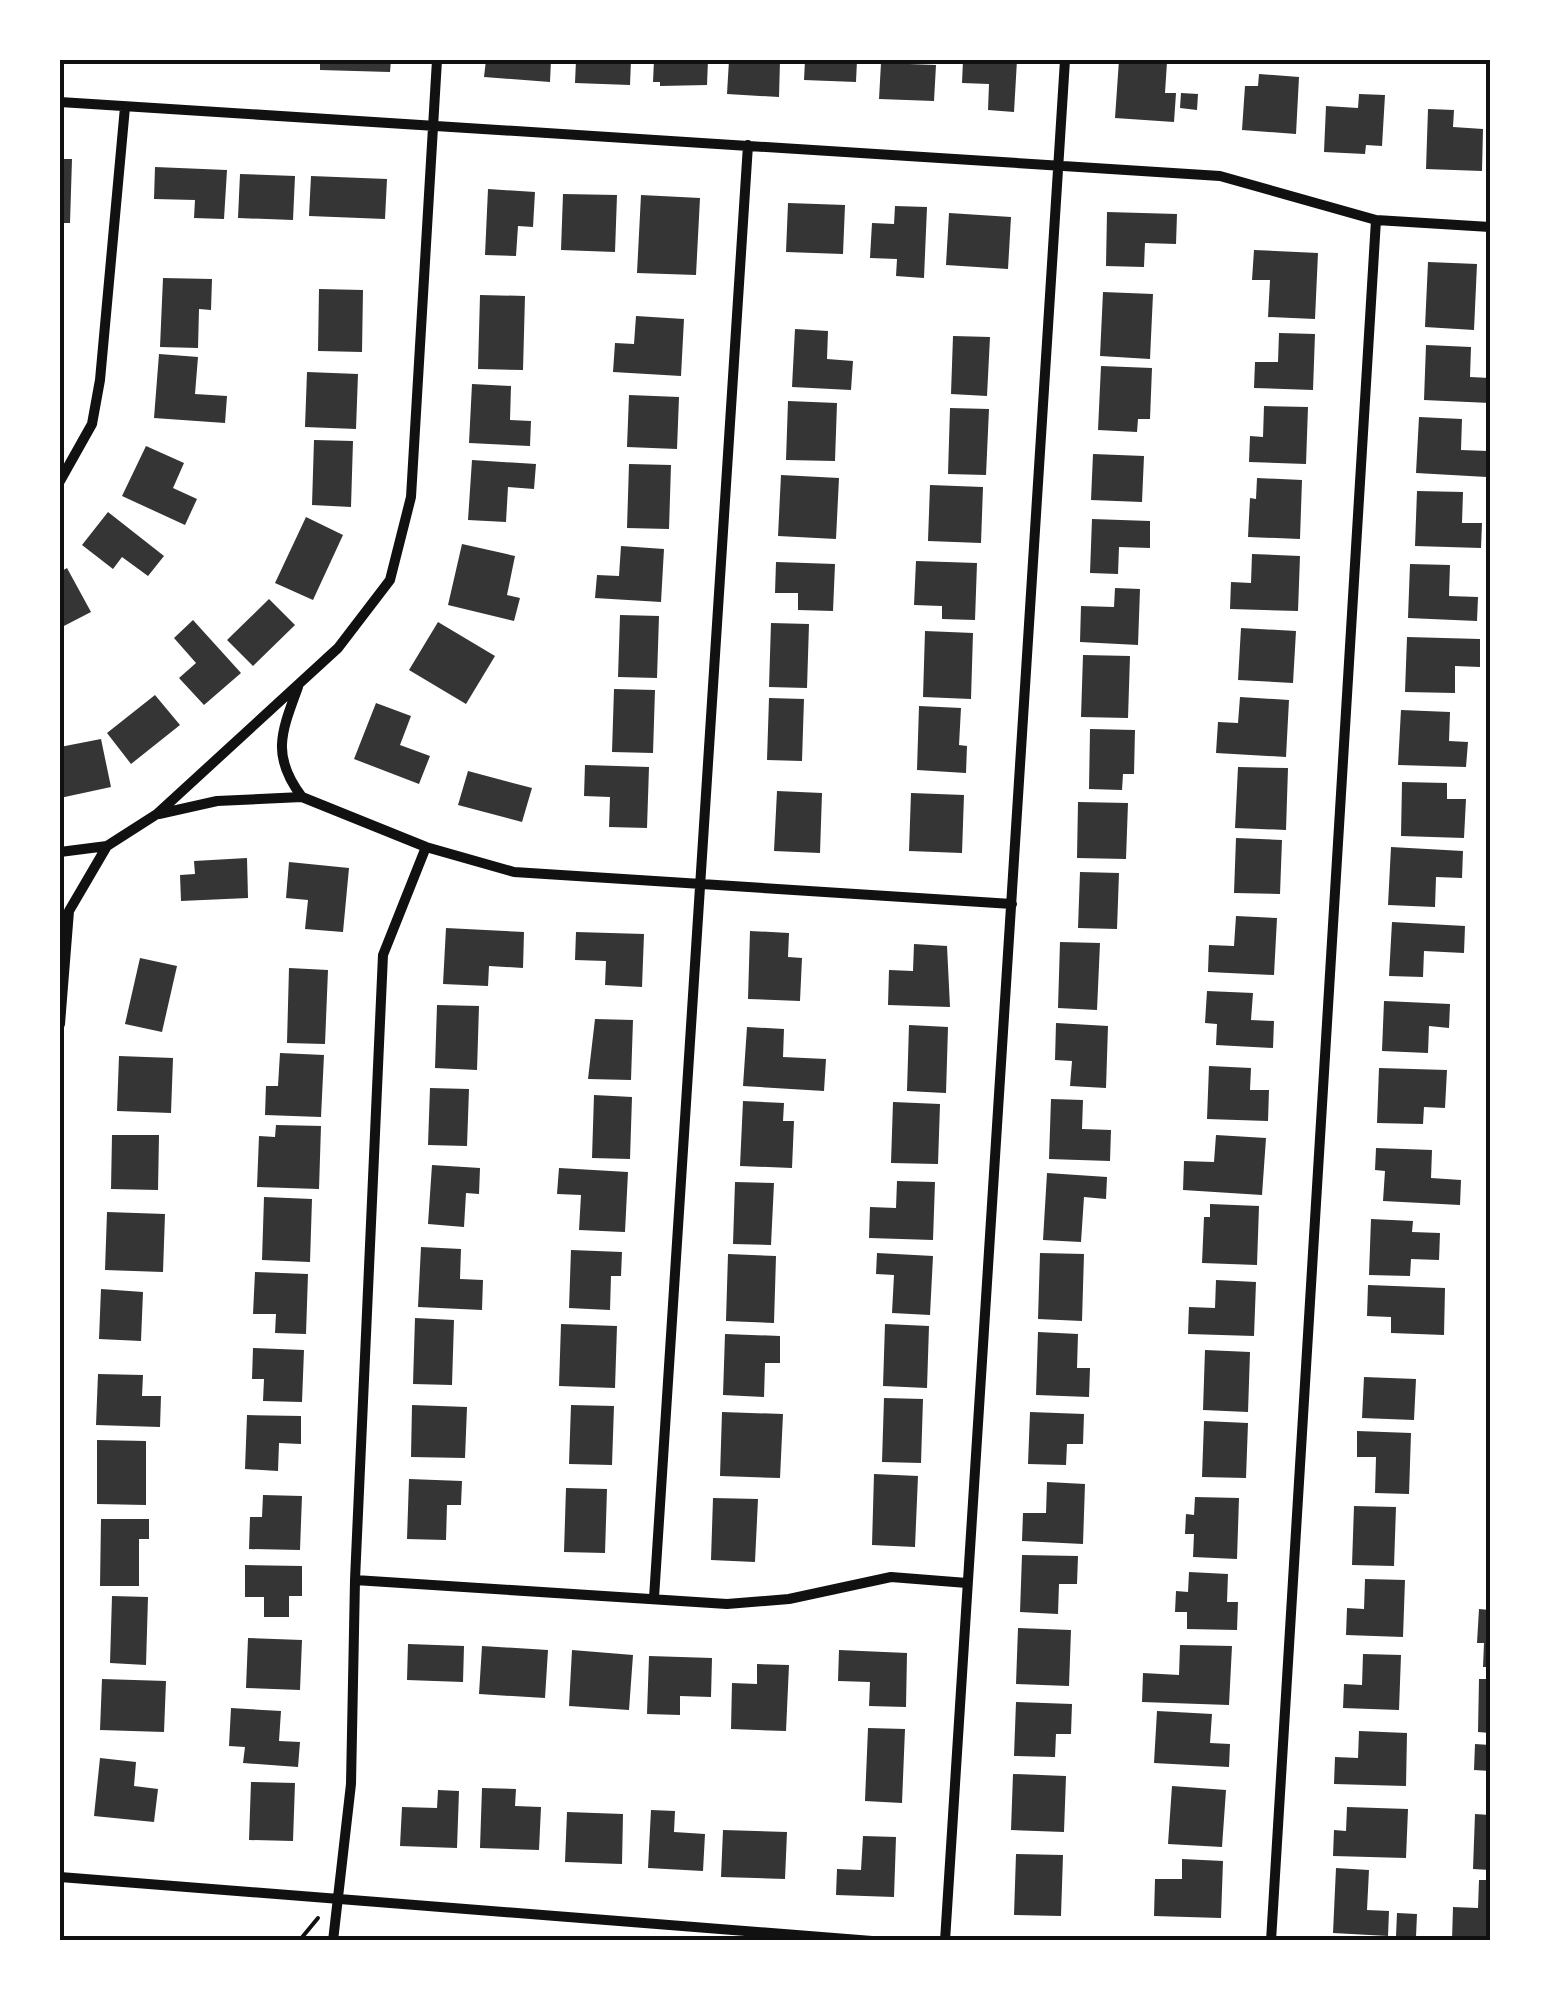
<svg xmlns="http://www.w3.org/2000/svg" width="1550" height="2001" font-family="Montserrat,sans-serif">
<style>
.building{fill:#353535}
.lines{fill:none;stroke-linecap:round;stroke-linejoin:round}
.path{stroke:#111;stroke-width:4}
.minor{stroke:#111;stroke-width:10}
.neatline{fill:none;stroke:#111;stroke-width:4}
</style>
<rect width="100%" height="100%" fill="#fff"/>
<!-- building -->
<path class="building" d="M320,60h71l-1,12 -70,-2z
M486,60h65l-1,22 -66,-5z
M576,60h55l-1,25 -55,-2z
M654,60h54l-1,25 -47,1v-4h-7z
M729,60l51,1 -1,36 -52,-3z
M805,60h52l-1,22 -52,-2z
M963,60h54l-3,52 -26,-2 1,-26 -27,-1z
M1119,60l48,2 -2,31h11l-2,29 -59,-4z
M881,63l55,2 -2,36 -55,-2z
M1259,74l40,3 -3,57 -54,-4 3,-44h13z
M1181,93l17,1 -1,16 -17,-2z
M1359,94l26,1 -3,51 -16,-1 -1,9 -41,-2 2,-46 32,2z
M1428,109l26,1 -1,17 30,2 -1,42 -56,-2z
M60,159h12l-2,64h-10z
M155,167l72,3 -3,49 -30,-1 1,-18 -41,-1z
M240,174l55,2 -2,44 -55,-2z
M311,176l76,3 -2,40 -76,-3z
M488,189l47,3 -2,35 -15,-1 -2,30 -31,-1z
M563,194l54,1 -2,57 -54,-2z
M641,195l59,3 -4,77 -59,-2z
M788,203l57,2 -2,49 -57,-2z
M895,206l32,1 -3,71 -28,-2 1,-17 -27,-1 2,-35 22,1z
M1107,212l70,2 -1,30 -31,-1 -1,24 -38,-1z
M949,213l62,4 -3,52 -62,-4z
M1254,250l64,3 -3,66 -47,-2 2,-37h-18z
M1428,262l49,2 -3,66 -49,-3z
M163,278l49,1 -1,31 -12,-1 -1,39 -38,-1z
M319,289l44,1 -1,62 -44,-1z
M1103,292l50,2 -3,65 -50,-3z
M480,295l45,1 -2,74 -45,-1z
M636,316l48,3 -3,57 -68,-4 2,-29 19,1z
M795,329l33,2 -1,28 26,2 -2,29 -59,-3z
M1279,333l36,1 -2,56 -59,-2 1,-26h23z
M953,336l37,1 -3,59 -36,-2z
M1426,345l45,2 -1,30 20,1v25l-66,-3z
M159,354l39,3 -3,37 32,2 -2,27 -71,-5z
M1101,366l51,2 -2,51h-12l-1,13 -39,-2z
M307,372l51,2 -2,55 -51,-2z
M472,384l39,2 -1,34 21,1 -1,25 -61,-3z
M629,395l50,2 -2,52 -50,-2z
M788,401l49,2 -2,58 -49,-1z
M1264,406l44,1 -2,57 -57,-2 1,-26 13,1z
M950,408l39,1 -3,66 -38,-1z
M1419,417l43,2 -1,31 27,1 -1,26 -71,-4z
M314,440l39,1 -2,66 -39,-2z
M146,446l38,17 -11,25 24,11 -12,26 -63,-29z
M1093,454l51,2 -2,46 -51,-2z
M472,460l64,4 -2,25 -26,-2 -2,35 -38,-2z
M629,464l42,1 -2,64 -42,-1z
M781,475l58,3 -3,61 -58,-3z
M1257,478l45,2 -2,59 -52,-2 2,-39 6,1z
M930,485l53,2 -2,56 -53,-2z
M1417,491l46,1 -1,31h20l-1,25 -66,-2z
M108,512l56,44 -16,20 -26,-19 -9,12 -31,-24z
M306,517l37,18 -30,65 -38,-17z
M1092,519l58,2v27l-31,-1 -1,27 -28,-1z
M462,544l53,12 -8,39 13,3 -6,23 -66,-16z
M621,546l43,3 -3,53 -66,-4 2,-23 22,1z
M1252,554l48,2 -2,55 -68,-2 1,-27 20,1z
M916,561l61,2 -2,57 -33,-1v-13l-28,-1z
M776,562l59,2 -2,47 -35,-1v-17h-23z
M1410,564l40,1 -1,31 29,1 -1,24 -69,-3z
M67,568l24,44 -31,16v-56z
M1115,588l25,1 -2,56 -58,-3 1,-36 33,1z
M269,599l26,26 -42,41 -26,-26z
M620,615l39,1 -2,62 -39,-1z
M193,620l48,53 -37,32 -25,-27 17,-15 -22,-25z
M438,622l57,34 -29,48 -57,-34z
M771,623l38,1 -2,64 -38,-1z
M1241,628l55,3 -3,52 -55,-3z
M925,631l48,2 -2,66 -48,-2z
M1407,637l73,2v28l-25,-1v27l-50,-1z
M1083,655l47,1 -2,62 -47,-1z
M614,689l41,1 -2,63 -41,-1z
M155,695l25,30 -49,39 -24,-31z
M1240,697l49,3 -3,57 -70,-4 2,-31 20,1z
M769,698l35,1 -2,62 -35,-1z
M376,703l35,13 -11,29 30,11 -11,28 -65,-25z
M919,706l42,2 -2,37 8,1 -1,27 -49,-3z
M1401,710l49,2 -1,29 19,1 -2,25 -68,-2z
M1090,729l45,1 -1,44h-11l-1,16 -33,-1z
M101,739l10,48 -51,11v-51z
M585,765l64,2 -2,61 -38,-1 1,-30 -26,-1z
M1238,767l50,1 -2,62 -51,-2z
M468,771l64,17 -10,34 -64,-17z
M1402,782l45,1v16h19l-2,39 -63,-2z
M777,791l45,2 -2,60 -46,-2z
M911,793l53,2 -2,58 -53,-2z
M1078,802l50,1 -2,56 -49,-1z
M1236,838l46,2 -2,54 -46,-1z
M1391,847l72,4 -1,27 -26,-1 -1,30 -47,-2z
M247,858l1,40 -67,3 -1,-26 15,-1 -1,-13z
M289,862l60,6 -6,64 -38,-3 3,-29 -22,-2z
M1080,872l39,1 -2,56 -39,-1z
M1236,916l41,2 -3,57 -66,-3 1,-27 25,1z
M1392,922l73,4 -1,27 -40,-2 -1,26 -34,-1z
M446,928l78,4 -1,36 -34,-2 -1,20 -45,-2z
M750,931l39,2 -1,24 14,1 -2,43 -52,-2z
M576,932l68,2 -2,53 -37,-2 1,-24 -31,-1z
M1060,942l40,1 -3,67 -39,-2z
M914,944l33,2 3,61 -62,-2 1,-35 24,1z
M140,958l37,8 -15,66 -37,-8z
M289,968l39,2 -3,74 -38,-1z
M1207,991l46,2 -2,27 23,1 -1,27 -57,-3 1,-21 -12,-1z
M1384,1001l66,3 -1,24 -20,-2 -1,27 -46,-2z
M437,1005l42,1 -2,64 -42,-2z
M595,1019l38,1 -2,60 -43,-1z
M1056,1023l52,3 -2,62 -36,-2 2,-25 -17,-1z
M909,1025l39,2 -2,66 -39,-2z
M747,1027l37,2 -1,28 43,2 -2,32 -81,-5z
M280,1053l44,2 -3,62 -56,-2 1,-29h12z
M119,1056l54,2 -2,55 -54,-2z
M1209,1066l42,2 -1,22h19l-1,31 -61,-2z
M1379,1068l68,2 -2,38 -21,-1 -1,17 -46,-1z
M430,1088l39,1 -2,57 -39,-1z
M594,1095l38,2 -2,62 -38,-1z
M1051,1099l32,1 -1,29 29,1 -1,31 -61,-2z
M743,1101l41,2 -1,18h11l-2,47 -52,-2z
M893,1102l47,2 -2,60 -47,-1z
M276,1125l45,1 -2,63 -62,-2 2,-51 16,1z
M112,1135h47l-1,55 -47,-1z
M1216,1135l50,3 -4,57 -79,-5 1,-29 30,1z
M1376,1148l56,2 -1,28 30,2 -1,25 -77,-4 2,-30 -10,-1z
M432,1165l48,3 -1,26 -13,-1 -2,34 -36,-3z
M559,1168l69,4 -3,60 -46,-2 2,-35 -24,-1z
M1047,1173l60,4 -1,22 -22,-2 -3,45 -38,-2z
M897,1181l38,1 -2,58 -64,-2 1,-31 26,1z
M735,1182l39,1 -3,62 -38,-1z
M264,1197l48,2 -2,63 -48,-2z
M1210,1204l49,2 -2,59 -55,-2 2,-46h6z
M107,1212l58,2 -2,58 -58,-2z
M1371,1219l42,2 -1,11 28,1 -1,27 -28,-1 -1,17 -41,-1z
M421,1247l40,2 -1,30 23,1 -1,30 -64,-3z
M571,1250l51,2 -1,24h-10l-1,34 -41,-2z
M877,1253l56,3 -3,59 -38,-2 2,-38 -18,-1z
M1040,1253l44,1 -2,67 -44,-2z
M728,1254l48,2 -2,67 -48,-2z
M255,1272l53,2 -2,60 -31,-1 1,-19h-23z
M1216,1280l40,2 -2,54 -66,-2 1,-27 26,1z
M1368,1285l77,3 -1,47 -53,-2v-16l-24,-1z
M101,1289l42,3 -2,49 -42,-2z
M415,1318l39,2 -2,65 -39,-1z
M561,1324l56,2 -2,62 -56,-2z
M885,1324l44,2 -2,62 -44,-2z
M1038,1332l40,2 -1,34h13l-1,29 -53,-2z
M725,1334l55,2v27h-15l-1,34 -41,-2z
M253,1348l51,2 -2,52 -39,-1 1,-22h-12z
M1205,1350l45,2 -2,60 -45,-2z
M98,1374l45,1 -1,21h19l-1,31 -64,-2z
M1364,1377l52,2 -2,41 -52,-2z
M884,1398l39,1 -2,64 -39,-1z
M412,1405l55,2 -2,51 -54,-1z
M571,1405l43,1 -2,59 -43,-1z
M722,1412l61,2 -3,64 -60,-2z
M1030,1412l54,2 -1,30h-16l-1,21 -38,-1z
M247,1415l54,1v28l-22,-1 -1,28 -33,-2z
M1204,1421l44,2 -2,55 -44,-1z
M1357,1431l54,2 -2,61 -34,-1 1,-36h-19z
M97,1440l49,1v64l-49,-1z
M874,1474l44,2 -3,71 -43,-2z
M409,1479l53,2 -1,24h-14l-1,35 -39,-1z
M1047,1482l38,2 -2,60 -61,-3 1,-28h23z
M566,1488l41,1 -2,64 -41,-1z
M263,1495l39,1 -2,54 -51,-1 1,-32h12z
M1195,1497l44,1 -2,61 -44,-2 1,-23h-9l1,-20 8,1z
M713,1498l45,1 -3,63 -44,-2z
M1354,1506l42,1 -2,59 -42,-1z
M101,1519h48v20h-10v47h-39z
M1022,1555l56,1 -1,28h-18l-1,30 -38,-2z
M245,1565l57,1v30h-13v21h-25v-20h-19z
M1189,1572l39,2 -1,28h11l-1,28 -50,-1v-17h-12l1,-21 12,1z
M1365,1579l40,1 -2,57 -57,-2 1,-27 17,1z
M112,1596l36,1 -2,68 -36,-2z
M1479,1609l11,1v57h-7l1,-24h-7z
M1018,1628l53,2 -2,56 -53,-2z
M248,1638l54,2 -2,50 -54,-2z
M408,1644l56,2 -1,36 -56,-2z
M1180,1645l52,1 -3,59 -87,-3 1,-29 36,2z
M482,1646l66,4 -3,48 -66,-4z
M572,1650l61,5 -4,55 -60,-4z
M839,1650l68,3 -1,54 -37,-1 1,-24 -32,-1z
M1363,1654l38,1 -2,55 -56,-2 1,-24 18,1z
M649,1656l63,2 -1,39 -31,-1v19l-33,-1z
M757,1664l32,1 -3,66 -55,-2 1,-46 25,1z
M102,1679l64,2 -2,51 -64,-2z
M1479,1679h11v54l-12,-1z
M1016,1702l56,2 -1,30h-15l-1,23 -41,-1z
M231,1708l50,3 -2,30 21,1 -2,25 -55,-4 2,-16 -16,-1z
M1157,1711l55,3 -2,29 20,1 -1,23 -75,-4z
M868,1728l37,1 -3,74 -37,-2z
M1359,1731l48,2 -1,53 -72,-2 1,-27 23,1z
M1475,1744l15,1v26l-16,-1z
M100,1758l36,4 -2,24 24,3 -4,33 -60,-6z
M1013,1774l53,2 -2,56 -53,-2z
M251,1782l44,1 -2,58 -44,-1z
M1172,1786l54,4 -4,57 -54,-3z
M482,1788l34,1 -1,17 26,1 -2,43 -59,-2z
M438,1790l21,1 -2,57 -57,-2 2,-39 35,1z
M1347,1807l61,2 -2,49 -73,-2 1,-26 12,1z
M651,1810l24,1 -1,21 31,2 -2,37 -55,-3z
M567,1812l56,2 -1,50 -57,-2z
M1475,1814l15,1v55l-17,-1z
M723,1830l64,2 -2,47 -64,-2z
M863,1836l33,1 -2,60 -58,-2 1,-26 24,1z
M1016,1854l47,1 -2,61 -47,-1z
M1182,1859l41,2 -2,57 -67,-2 1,-37h27z
M1336,1868l33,2 -2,40 22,1 -1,25 -55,-3z
M1479,1880h11v61l-38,-1 1,-33 25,1z
M1397,1913l20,1 -1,23 -20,-1z"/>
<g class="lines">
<!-- path -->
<path class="path" d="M299,1941l19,-23"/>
<!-- minor -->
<path class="minor" d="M60,102l1160,74 156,44 114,7
M60,481l32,-57 8,-44 25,-273
M298,687c-17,46 -27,69 4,110
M159,814l58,-13 85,-4 124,50 88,25 498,32
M60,852l47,-6
M60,1024l9,-113 38,-65 50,-32 181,-166 52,-68 21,-83 26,-437
M355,1580l372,24 62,-5 102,-22 76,6
M654,1598l94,-1453
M60,1877l812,64
M333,1941l18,-157 4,-204 28,-625 43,-108
M945,1941l120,-1881
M1271,1941l105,-1721"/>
</g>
<!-- border -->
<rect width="1550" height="2001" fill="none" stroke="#ffffff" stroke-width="125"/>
<rect x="62" y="62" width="1426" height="1876" class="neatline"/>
</svg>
